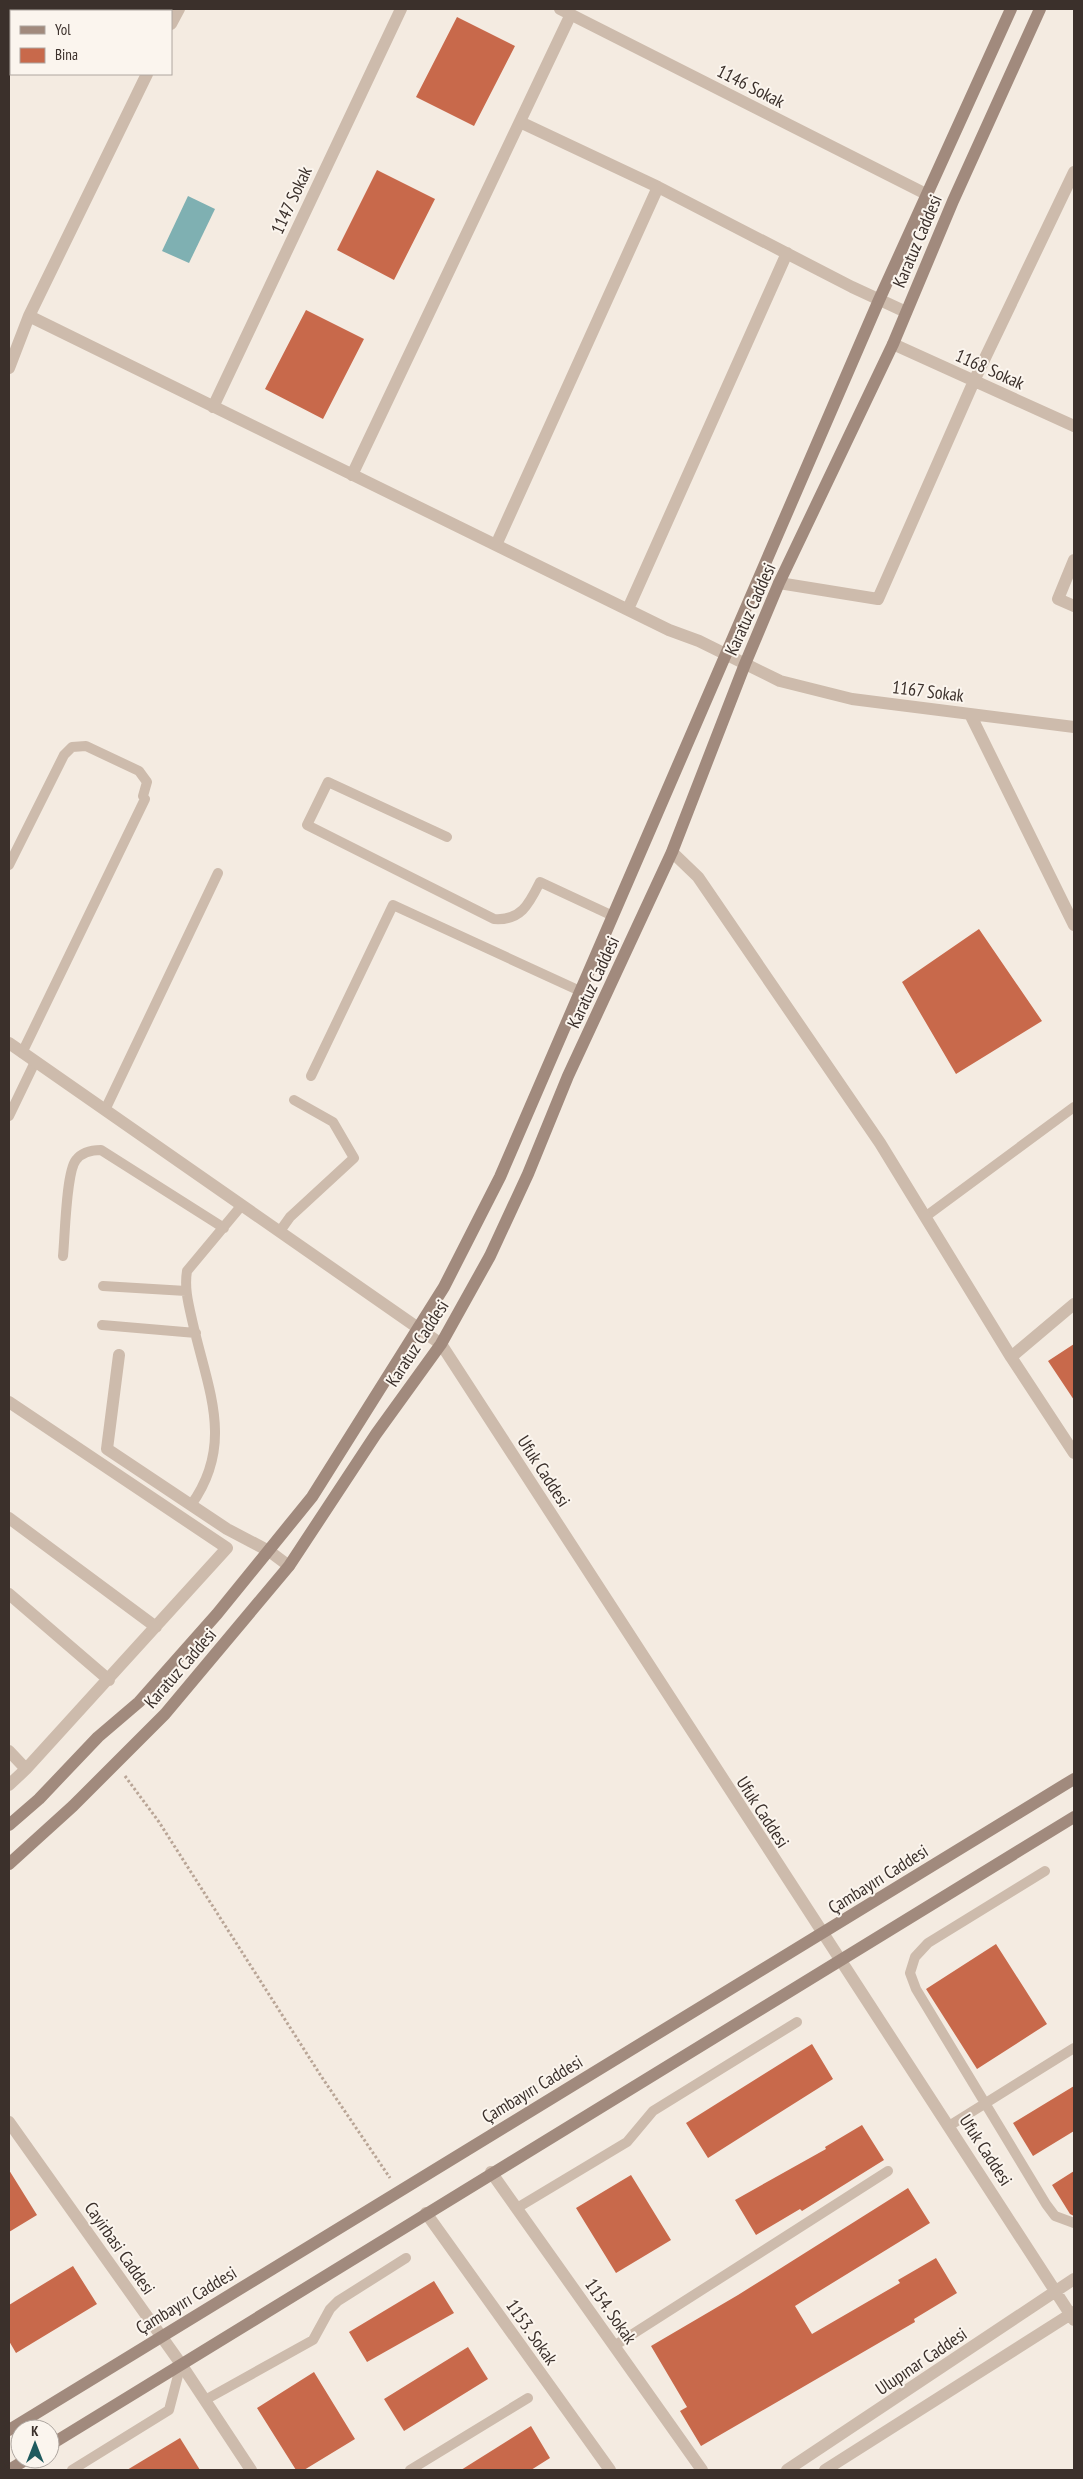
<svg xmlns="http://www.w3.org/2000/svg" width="1083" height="2479" font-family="'PT Sans Narrow',sans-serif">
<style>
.water{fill:#7fb0b2}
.building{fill:#c8694b}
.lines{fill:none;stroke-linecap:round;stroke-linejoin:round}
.path{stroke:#b9a596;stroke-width:3;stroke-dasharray:2.5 2.5;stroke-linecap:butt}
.lane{stroke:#cdbbac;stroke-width:10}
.street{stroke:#cdbbac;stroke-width:12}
.secondary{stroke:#a18a7d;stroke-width:12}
.labels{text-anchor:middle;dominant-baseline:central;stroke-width:4;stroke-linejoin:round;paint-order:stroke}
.street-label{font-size:18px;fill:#3b302b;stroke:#fbf5ee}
</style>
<rect width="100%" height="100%" fill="#f4ebe1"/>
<!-- water -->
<path class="water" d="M188,196l27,13 -26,54 -27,-12z"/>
<!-- building -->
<path class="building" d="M457,17l58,29 -41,80 -58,-29z
M377,170l58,29 -41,81 -57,-30z
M306,310l58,29 -41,80 -58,-30z
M979,929l63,92 -86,53 -54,-92z
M1074,1344v56l-26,-39z
M996,1944l51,80 -70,45 -51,-80z
M812,2044l21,35 -125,79 -22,-35z
M1074,2086v45l-41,25 -20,-33z
M862,2125l22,35 -82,51 -2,-2 -44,26 -21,-35 91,-51 -1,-2z
M9,2170l28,45 -28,17z
M1074,2171v45l-4,-2 -18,-29z
M631,2175l40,65 -55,33 -40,-65z
M908,2188l22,35 -135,83 17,28 88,-51 -2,-3 38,-22 21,35 -43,26 1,3 -214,124 -21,-35 7,-4 -36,-61 87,-51z
M73,2266l24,38 -81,49 -7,-12v-36z
M434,2281l20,32 -87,49 -18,-30z
M468,2347l20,32 -84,52 -20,-32z
M314,2372l41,67 -51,31h-8l-39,-62z
M531,2426l19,32 -19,12h-70z
M180,2438l20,32h-73z"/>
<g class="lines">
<!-- path -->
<path class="path" d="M125,1776l34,46 162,254 69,102"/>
<!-- lane -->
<path class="lane" d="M447,837l-119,-55 -21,43 187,94c27,2 35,-15 46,-37l73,34
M9,865l55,-110 8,-8 14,-1 53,25 8,11 -4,14
M22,1053l123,-254
M311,1076l82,-171 187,86
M105,1110l113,-237
M9,1116l26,-54
M925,1217l149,-110
M280,1231l10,-14 64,-59 -21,-36 -39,-22
M63,1256c2,-19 3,-84 13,-96 6,-8 15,-10 25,-10l123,78
M103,1286l83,5
M102,1325l94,8
M191,1505c44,-61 17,-115 2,-181 -4,-18 -9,-35 -6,-53l55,-66
M1045,1871l-117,72 -13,14 -5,16 6,16 130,215 9,12 19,7
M949,2126l125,-78
M517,2208l110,-66 26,-31 144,-89
M614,2346l274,-175
M205,2400l108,-60 17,-31 8,-8 68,-43
M72,2470l97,-60 12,-46
M410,2470l118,-72"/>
<!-- street -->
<path class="street" d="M560,9l366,185
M171,24l8,-15
M520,122l138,65 194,100 54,25
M29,316l640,314 30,11 81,40 72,18 222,28
M893,344l181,82
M9,368l20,-52 118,-242
M213,407l188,-398
M352,475l219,-461
M496,545l162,-358
M1074,560l-16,39 16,7
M779,583l99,16 96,-218 100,-209
M628,609l159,-356
M970,714l104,211
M672,852l26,25 182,266 131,214 63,96
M9,1043l432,301 633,976
M119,1355l-12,94 120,80 42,22 20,15
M1011,1357l63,-53
M9,1402l218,146 -201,221 -17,16
M9,1518l147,109
M9,1594l100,86
M9,1751l17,18
M9,2122l172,242 70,106
M491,2172l211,298
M426,2213l184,257
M787,2470l287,-191
M825,2470l249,-158"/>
<!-- secondary -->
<path class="secondary" d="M9,1825l30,-26 59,-62 41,-35 78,-88 95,-117 132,-210 56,-110 379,-877 132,-291
M9,1864l64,-58 92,-92 124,-148 87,-132 65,-90 49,-88 38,-82 40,-98 104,-224 73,-188 34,-81 114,-239 60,-143 87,-192
M9,2430l1065,-651
M50,2445l1024,-628
M9,2470l18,-11"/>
</g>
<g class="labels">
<!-- street labels -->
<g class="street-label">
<text transform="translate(751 86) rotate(27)">1146 Sokak</text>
<text transform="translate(291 200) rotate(-65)">1147 Sokak</text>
<text transform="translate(917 241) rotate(-67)">Karatuz Caddesi</text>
<text transform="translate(990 369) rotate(24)">1168 Sokak</text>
<text transform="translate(750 609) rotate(-66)">Karatuz Caddesi</text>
<text transform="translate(928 691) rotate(7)">1167 Sokak</text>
<text transform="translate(593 982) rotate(-65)">Karatuz Caddesi</text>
<text transform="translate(417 1343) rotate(-57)">Karatuz Caddesi</text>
<text transform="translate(544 1471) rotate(57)">Ufuk Caddesi</text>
<text transform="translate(180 1668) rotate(-49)">Karatuz Caddesi</text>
<text transform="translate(763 1812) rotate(57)">Ufuk Caddesi</text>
<text transform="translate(878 1879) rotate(-32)">Çambayırı Caddesi</text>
<text transform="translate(532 2089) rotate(-31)">Çambayırı Caddesi</text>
<text transform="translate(986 2150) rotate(57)">Ufuk Caddesi</text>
<text transform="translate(120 2248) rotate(55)">Cayirbasi Caddesi</text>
<text transform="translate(186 2300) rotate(-31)">Çambayırı Caddesi</text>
<text transform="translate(611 2311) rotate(55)">1154. Sokak</text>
<text transform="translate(532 2332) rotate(55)">1153. Sokak</text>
<text transform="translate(921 2361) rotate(-34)">Ulupınar Caddesi</text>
</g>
</g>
<!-- border -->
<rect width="1083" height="2479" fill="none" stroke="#3b302b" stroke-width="20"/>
<!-- legend -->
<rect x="10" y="10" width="162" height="65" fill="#fbf5ee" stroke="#aea6a0"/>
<rect x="20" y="26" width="25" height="8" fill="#a18a7d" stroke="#aea6a0"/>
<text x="55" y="35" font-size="15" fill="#3b302b">Yol</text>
<rect x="20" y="48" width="25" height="15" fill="#c8694b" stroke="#aea6a0"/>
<text x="55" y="60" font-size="15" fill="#3b302b">Bina</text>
<!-- north arrow -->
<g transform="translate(35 2444)"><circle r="24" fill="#fbf5ee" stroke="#aea6a0"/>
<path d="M0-4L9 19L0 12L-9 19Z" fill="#1f5a5e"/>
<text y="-8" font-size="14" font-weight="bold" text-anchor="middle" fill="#3b302b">K</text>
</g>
</svg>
